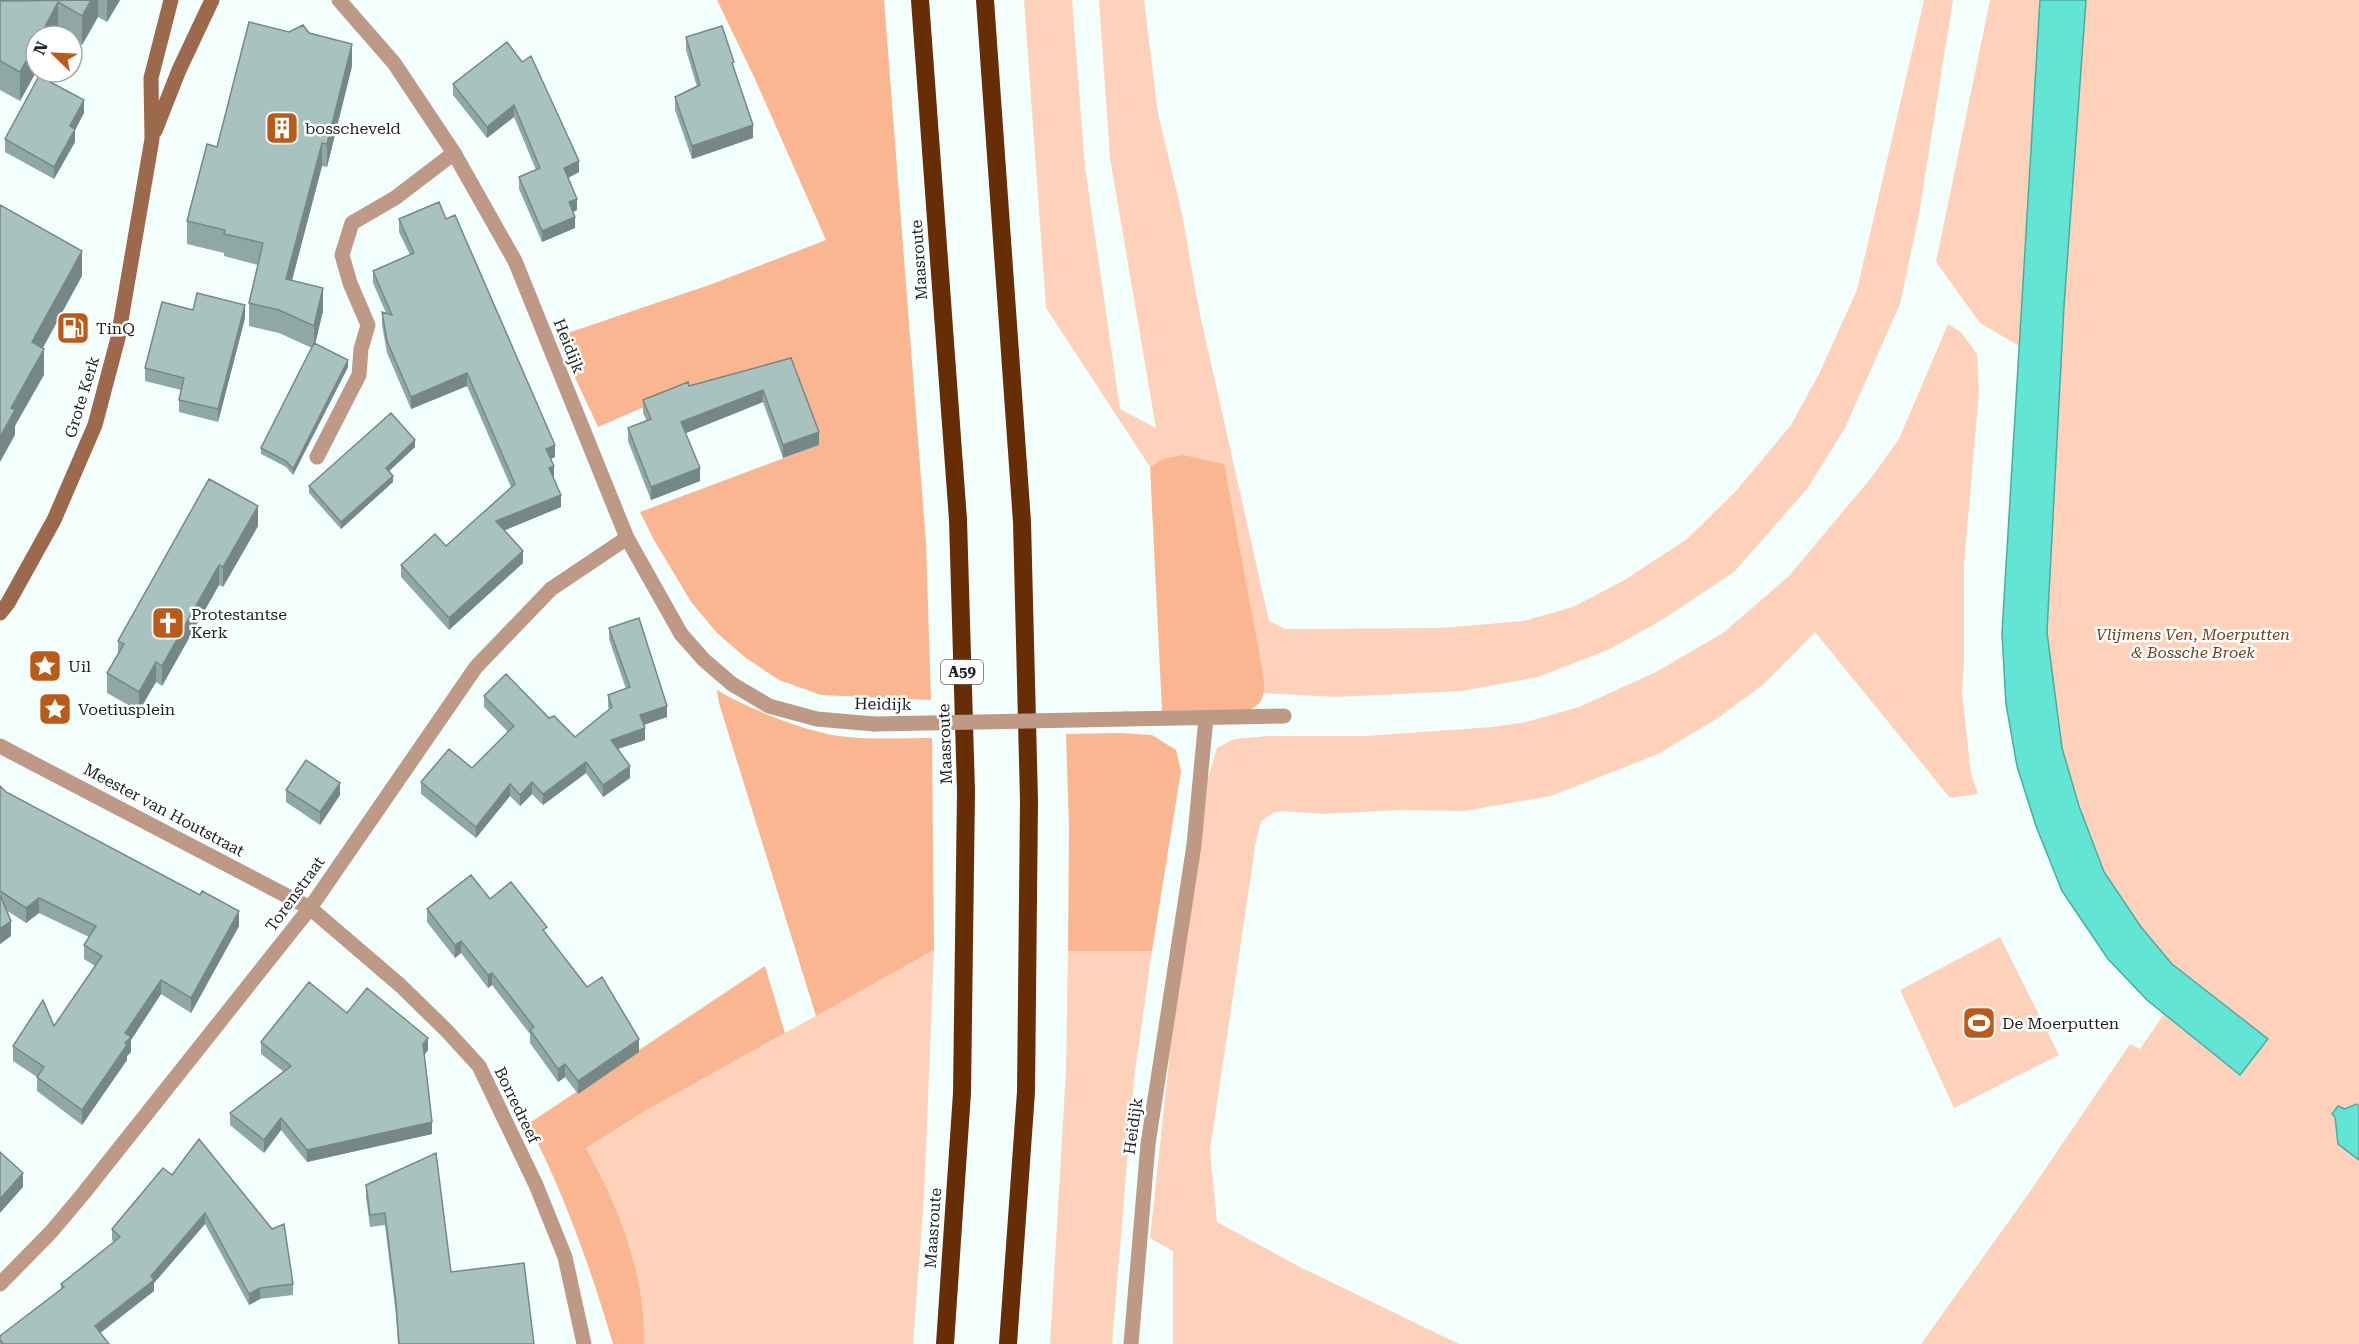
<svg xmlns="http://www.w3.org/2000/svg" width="2359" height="1344" font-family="'Roboto Serif',serif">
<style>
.green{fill:#fed2ba}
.forest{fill:#fab591}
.water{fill:#62e5d5;stroke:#4cab9f;stroke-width:1.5}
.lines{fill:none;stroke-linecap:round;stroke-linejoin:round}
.lane{stroke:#be9985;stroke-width:15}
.street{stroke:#be9985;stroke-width:15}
.secondary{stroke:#9d694c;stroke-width:15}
.highway{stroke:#662d06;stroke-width:18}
.street-bridge{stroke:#be9985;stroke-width:15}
.wall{fill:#90a8a3}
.shaded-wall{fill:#768885}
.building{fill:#a8c3be;stroke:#768885;stroke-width:1.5}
.labels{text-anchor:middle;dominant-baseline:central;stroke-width:5;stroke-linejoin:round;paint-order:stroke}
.shield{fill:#fff;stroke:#5e6664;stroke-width:1.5}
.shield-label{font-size:15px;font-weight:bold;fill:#192422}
.poi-label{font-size:16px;fill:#192422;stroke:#fff;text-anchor:start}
.street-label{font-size:16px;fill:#192422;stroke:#fff}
.park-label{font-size:16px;font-style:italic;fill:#753f1e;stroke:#fff}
</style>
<rect width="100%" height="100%" fill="#f3fffd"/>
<!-- green -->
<path class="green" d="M1024,0h48l13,167 35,242 36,19 -46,-270 -11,-158h45l14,113 24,101 17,96 70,311 16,8h15l137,-1 40,-3 46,-4 50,-14 50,-26 64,-42 49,-48 55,-66 28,-51 38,-84 67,-290h29l-35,220 -18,84 -55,124 -38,61 -73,83 -72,48 -52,29 -72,28 -76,14 -126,6 -74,-4 -99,-233 -13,7 -104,-159z
M1990,0h50l-21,346 -39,-23 -44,-61z
M2061,0h298v1344h-438l108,-151 101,-149 10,5 34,-50 -130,-227z
M1948,324l13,8 16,22 2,37 -15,174v97l-2,30 9,82 7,20 -28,4 -135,-166 -50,51 -47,35 -60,36 -107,42 -87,15 -65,-1 -77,4 -39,-3 -10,2 -12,8 -5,20 -46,309 7,72 83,45 159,77h-286v-93l-23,-13 29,-270 26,-180 12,-40 17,-9 34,-3h98l126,-9 34,-5 53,-15 77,-35 67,-39 66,-57 82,-98 28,-39z
M2000,937l59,118 -105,53 -54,-118z
M934,950l-10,248 -11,146h-269c2,-68 -25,-137 -58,-196l59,-37z
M1068,951h84l-18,128 -22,265h-62l16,-274z"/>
<!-- forest -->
<path class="forest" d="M717,0h167l42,543 5,157 -110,-5 -42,-15 -33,-22 -29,-25 -26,-31 -37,-62 -14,-28 179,-67 -24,-79 -105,21 -92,40 -42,-90 156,-53 114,-44 -71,-161z
M1183,455l41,9 39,209c2,17 3,30 -14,37l-87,1 -12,-244 13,-8z
M717,690c30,18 88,42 122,46 30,4 62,2 93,2l2,212 -118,66 -97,-313z
M1120,733l32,2 24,15 5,21 -29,180h-84l1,-123 -3,-94z
M765,966l20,67 -140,78 -59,37c33,59 60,127 58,196h-31c-22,-75 -49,-151 -85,-220z"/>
<!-- water -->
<path class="water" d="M2040,0h46l-22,306 -17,326 15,116 17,58 25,66 37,55 31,37 96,75 -28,36 -93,-75 -39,-41 -46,-68 -26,-65 -19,-60 -11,-62 -4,-71z
M2356,1104l3,2v54l-21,-16 -3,-27 -3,-3 6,-8 7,3z"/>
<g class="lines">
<!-- lane -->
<path class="lane" d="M317,457l42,-82 2,-26 7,-24 -18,-42 -8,-28 10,-32 43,-25 59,-45"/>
<!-- street -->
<path class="street" d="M339,0l55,63 60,90 61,108 112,277 54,96 23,26 28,24 37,22 48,13 57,5
M1125,719l159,-3
M0,746l310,162 91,78 46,45 32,35 57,119 29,72 19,87
M0,1284l51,-52 32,-38 227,-286 166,-241 75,-78 76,-51
M1131,1344l17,-200 46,-299 12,-127"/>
<!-- secondary -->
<path class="secondary" d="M155,131l24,-61 33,-70
M0,613l8,-10 46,-83 41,-95 23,-87 34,-199 -1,-61 20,-78"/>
<!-- highway -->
<path class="highway" d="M920,0l38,520 8,271 -4,302 -17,251
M985,0l37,522 7,279 -3,291 -18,252"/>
<!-- street-bridge -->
<path class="street-bridge" d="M874,724l251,-5"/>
</g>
<!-- wall -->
<path class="wall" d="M0,0h120l-13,22 -9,-5 -16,28 -10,-6v-3h-6l-8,-5 -3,5h-19v36l-16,29 -20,-11z
M309,33l43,33 -25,101 -5,-1 -30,115 31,30 -8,32 33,24 -55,108 -7,-8 -25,-13v-6l51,-100 -33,-15 -30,-7v-23l9,-38 -34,-9v-3l-37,-9v-23l30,-74z
M686,37l48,31 19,70 -61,21 -17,-49v-13l22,-10 -11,-37z
M507,42l72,130 -11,6 9,32 -4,2 2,16 -33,14 -23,-53v-12l17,-7 -22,-53 -27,21 -34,-43v-11z
M84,113l-9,17v12l-21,37 -49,-27v-13z
M399,219l156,238 -4,2 3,19 7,29 -57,23 19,33 -74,67 -48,-53v-12l45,-19 65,-59 -44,-101 -56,23 -24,-56 -5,-28v-13l4,1 -13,-30v-12l37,-16 -11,-23z
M193,310l52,8 -27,104 -39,-10v-12l2,-10 -36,-9v-13z
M791,358l28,87 -36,13 -20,-56 -77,31 14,48 -49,19 -23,-59v-13l19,-7 -4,-8v-13l46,-14z
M415,447l-26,24 4,11 -52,47 -32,-36v-7z
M258,526l-35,61 -4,-2 -57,101 -6,-4 -17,29 -32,-18v-20l11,-18v-14z
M609,628l58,89 -23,8 1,15 -27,9 12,29 -27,19 -17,-24 -43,32 -11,-11 -12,12 -10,-10 -34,42 -55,-44v-12l51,-14 36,-36 -24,-25v-11l65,22 26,19 34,-27 -1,-4v-11l18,-6 -17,-50z
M0,786l6,6 233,134 -48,87 -30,-19 -30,46v12l-4,4v4l-45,65 -45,-34v-14l-24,-16v-15l41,-20 41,-60 -11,-7v-14l5,-8 -50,-24 -13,10 -20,-13 5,26 -11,8z
M286,790l54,5 -20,30 -34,-23z
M490,899l57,36 92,117 -61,42 -13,-17 -7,5 -28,-39v-9l-38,-49 -4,3 -27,-35 -6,5 -28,-36v-13z
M347,1013l81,37 -4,5 8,79 -125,28 -26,-32 -17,23 -34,-28v-12l54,-41 -23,-18v-12z
M163,1168l130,116v11l-33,4 -11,6 -44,-81 -51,59v8l-54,42 9,11h-109v-8l61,-47v-5l53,-42 -2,-2v-11z
M366,1185l85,87 83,72h-136l-2,-29 -11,-90 -15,2 -4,-30z"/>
<!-- shaded-wall -->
<path class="shaded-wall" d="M91,0h7v17l-16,28v-29z
M107,0h13l-13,22z
M58,2v29l-3,5h-15z
M36,43v29l-16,29v-29z
M352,44v22l-25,101v-23z
M84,100v13l-9,17v12l-21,37v-12l16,-41z
M514,105v12l-27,21v-11z
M753,125v13l-61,21v-13z
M322,143v23l-36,136v-23z
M579,161v11l-15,8v-12z
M577,199v11l-8,4v-12z
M575,217v11l-33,14v-11z
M82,251v25l-50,92v-26z
M323,288v23l-9,38v-23z
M245,305v13l-27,104v-13z
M44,349v26l-29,51v9l-15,27v-25l11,-29z
M348,360v7l-55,108v-6z
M467,373v13l-56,23v-12z
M763,390v12l-82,33v-13z
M819,432v13l-36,13v-13z
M415,440v7l-29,27v-6z
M555,445v12l-9,4v-12z
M554,466v12l-5,-10z
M700,468v13l-49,19v-13z
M393,476v6l-52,47v-7z
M561,495v12l-65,27v-13z
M258,506v20l-35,61v-20z
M523,551v12l-74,67v-12z
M219,565v20l-57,101v-20z
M156,662v20l-17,29v-19z
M667,706v11l-27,9v-11z
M645,728v12l-34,11v-11z
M586,762v11l-43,32v-11z
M630,766v12l-27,19v-12z
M532,782v12l-12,12v-11z
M340,783v12l-20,30v-13z
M510,784v12l-34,42v-11z
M39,898v15l-13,10v-15z
M239,911v15l-48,87v-15z
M11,921v15l-11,8v-15z
M461,941v12l-6,5v-13z
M492,973v12l-4,3v-13z
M161,980v14l-30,46v12l-4,4v4l-45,65v-15l43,-77z
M428,1038v12l-5,7v-13z
M639,1039v13l-61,42v-13z
M565,1064v13l-7,5v-13z
M281,1118v12l-17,23v-13z
M432,1122v12l-125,28v-12z
M23,1173v14l-23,26v-14z
M205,1213v11l-51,59v8l-59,46v-11l56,-50z
M260,1288v11l-11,6v-11z"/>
<!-- building -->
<path class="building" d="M0,0l2,1 89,-1 -9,16 -24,-14 -18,34h-4v7l-16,29 -20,-11z
M249,22l40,10 14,-7 6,8 43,11 -25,100 -5,-1 -36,136 37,9 -9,38 -35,-16 -30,-7 14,-60 -39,-9 1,-4 -38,-9 20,-77 10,3z
M722,26l12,36 -2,1 21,62 -61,21 -17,-49 25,-12 -14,-48z
M507,42l15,20 9,-6 48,105 -15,7 13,31 -8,3 6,15 -33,14 -23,-54 21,-9 -26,-63 -27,22 -34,-43z
M39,76l45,24 -14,26 5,3 -21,38 -49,-28z
M439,202l7,17 9,-4 100,230 -9,4 8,17 -5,2 12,27 -65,26 27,30 -74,67 -48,-53 34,-31 11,12 69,-62 -48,-111 -56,24 -24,-56 -5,-29 10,3 -19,-44 41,-18 -15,-34z
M0,205l82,46 -50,91 12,7 -33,59 4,2 -15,27z
M197,293l48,12 -27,104 -39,-9 5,-22 -39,-10 17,-66 31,8z
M314,343l34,17 -55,109 -7,-8 -25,-13z
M791,358l28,74 -36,13 -20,-55 -82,32 19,46 -49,19 -23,-59 23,-9 -8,-19 45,-18 1,4z
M391,413l24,27 -29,28 7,8 -52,46 -32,-36z
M209,479l49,27 -35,61 -4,-2 -57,101 -6,-4 -17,30 -32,-19 17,-29 -6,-3z
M639,618l28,88 -27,9 5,13 -34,12 19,26 -27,19 -17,-23 -43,32 -11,-12 -12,13 -10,-11 -34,43 -55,-45 28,-33 23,19 42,-42 -30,-30 22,-22 43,44 5,-2 21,21 37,-30 -4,-12 22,-8 -21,-59z
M306,760l34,23 -20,29 -34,-22z
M0,786l6,6 194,103 2,-4 37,20 -48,87 -30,-18 -36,53 6,4 -6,6 2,2 -45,65 -45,-33 7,-10 -31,-21 30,-46 11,26 48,-70 -18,-11 12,-19 -57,-28 -13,10 -26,-17z
M471,875l19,24 21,-17 36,45 -4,3 44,57 15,-10 37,62 -61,42 -13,-17 -7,5 -28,-39 4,-3 -42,-54 -4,2 -27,-34 -6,4 -28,-36z
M0,895l11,26 -11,8z
M309,982l38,31 20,-25 61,50 -5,6 9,78 -125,28 -26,-32 -17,22 -34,-27 61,-47 -30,-24z
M199,1139l73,90 12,-5 9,60 -33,4 -11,6 -44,-81 -54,63 3,4 -59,46 14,18h-106l-3,-4v-4l64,-49 -3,-3 59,-47 -8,-8 51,-61 9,7z
M0,1152l23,21 -23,26z
M436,1153l15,119 73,-9 10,81h-135l-3,-41 -11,-90 -15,2 -4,-30z"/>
<!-- icons -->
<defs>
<symbol id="building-square" viewBox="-11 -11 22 22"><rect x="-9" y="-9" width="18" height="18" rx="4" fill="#bb5b19" stroke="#fff"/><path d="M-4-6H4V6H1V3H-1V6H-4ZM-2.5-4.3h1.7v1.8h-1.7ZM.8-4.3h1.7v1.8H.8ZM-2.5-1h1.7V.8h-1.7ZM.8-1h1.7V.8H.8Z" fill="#fff"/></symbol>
<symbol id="fuel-square" viewBox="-11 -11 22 22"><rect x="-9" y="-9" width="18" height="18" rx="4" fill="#bb5b19" stroke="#fff"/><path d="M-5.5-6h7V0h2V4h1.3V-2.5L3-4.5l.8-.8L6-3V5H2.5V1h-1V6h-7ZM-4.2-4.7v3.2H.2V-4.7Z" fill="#fff"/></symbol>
<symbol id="church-square" viewBox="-11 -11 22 22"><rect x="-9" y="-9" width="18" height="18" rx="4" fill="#bb5b19" stroke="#fff"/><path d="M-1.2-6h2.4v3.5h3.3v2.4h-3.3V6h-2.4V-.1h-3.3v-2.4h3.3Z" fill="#fff"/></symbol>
<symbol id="sight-square" viewBox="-11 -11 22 22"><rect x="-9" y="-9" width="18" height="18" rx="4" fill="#bb5b19" stroke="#fff"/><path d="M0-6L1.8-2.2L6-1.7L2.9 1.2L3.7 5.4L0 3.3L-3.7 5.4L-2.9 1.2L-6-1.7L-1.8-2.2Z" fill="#fff"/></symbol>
<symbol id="stadium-square" viewBox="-11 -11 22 22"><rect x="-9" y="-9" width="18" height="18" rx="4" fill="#bb5b19" stroke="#fff"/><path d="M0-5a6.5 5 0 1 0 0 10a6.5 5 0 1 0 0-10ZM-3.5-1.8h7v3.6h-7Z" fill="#fff"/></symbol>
</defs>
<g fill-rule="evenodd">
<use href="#building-square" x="263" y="109" width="38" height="38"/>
<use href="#fuel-square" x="54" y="309" width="38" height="38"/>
<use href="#church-square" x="149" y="604" width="38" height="38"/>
<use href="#sight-square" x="26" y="647" width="38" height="38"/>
<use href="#sight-square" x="36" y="690" width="38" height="38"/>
<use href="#stadium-square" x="1960" y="1004" width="38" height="38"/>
</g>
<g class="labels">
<!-- shield labels -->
<rect class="shield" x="941" y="660" width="42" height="24" rx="4.5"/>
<g class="shield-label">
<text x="962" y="672">A59</text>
</g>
<!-- poi labels -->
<g class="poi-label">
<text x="305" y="128">bosscheveld</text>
<text x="96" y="328">TinQ</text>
<text x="191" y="614">Protestantse<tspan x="191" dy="18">Kerk</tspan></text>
<text x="68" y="666">Uil</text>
<text x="78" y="709">Voetiusplein</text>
<text x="2002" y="1023">De Moerputten</text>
</g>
<!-- street labels -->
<g class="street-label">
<text transform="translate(919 260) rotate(-94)">Maasroute</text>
<text transform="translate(569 346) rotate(68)">Heidijk</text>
<text transform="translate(82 397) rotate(-73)">Grote Kerk</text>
<text transform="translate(883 704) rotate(1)">Heidijk</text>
<text transform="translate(945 744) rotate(-92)">Maasroute</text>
<text transform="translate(164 810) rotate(28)">Meester van Houtstraat</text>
<text transform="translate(295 894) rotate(-54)">Torenstraat</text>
<text transform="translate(517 1105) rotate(64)">Borredreef</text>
<text transform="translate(1133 1126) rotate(-82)">Heidijk</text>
<text transform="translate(933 1228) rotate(-86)">Maasroute</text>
</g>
<!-- park labels -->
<g class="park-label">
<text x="2193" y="634">Vlijmens Ven, Moerputten<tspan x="2193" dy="18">&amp; Bossche Broek</tspan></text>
</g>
</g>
<!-- north arrow -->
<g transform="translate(54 54) rotate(294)"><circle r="28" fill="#ffffff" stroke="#a3a7a7" stroke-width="1.5"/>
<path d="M0-4.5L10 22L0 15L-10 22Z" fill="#bb5b19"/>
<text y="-9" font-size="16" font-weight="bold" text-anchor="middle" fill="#192422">N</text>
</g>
</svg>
